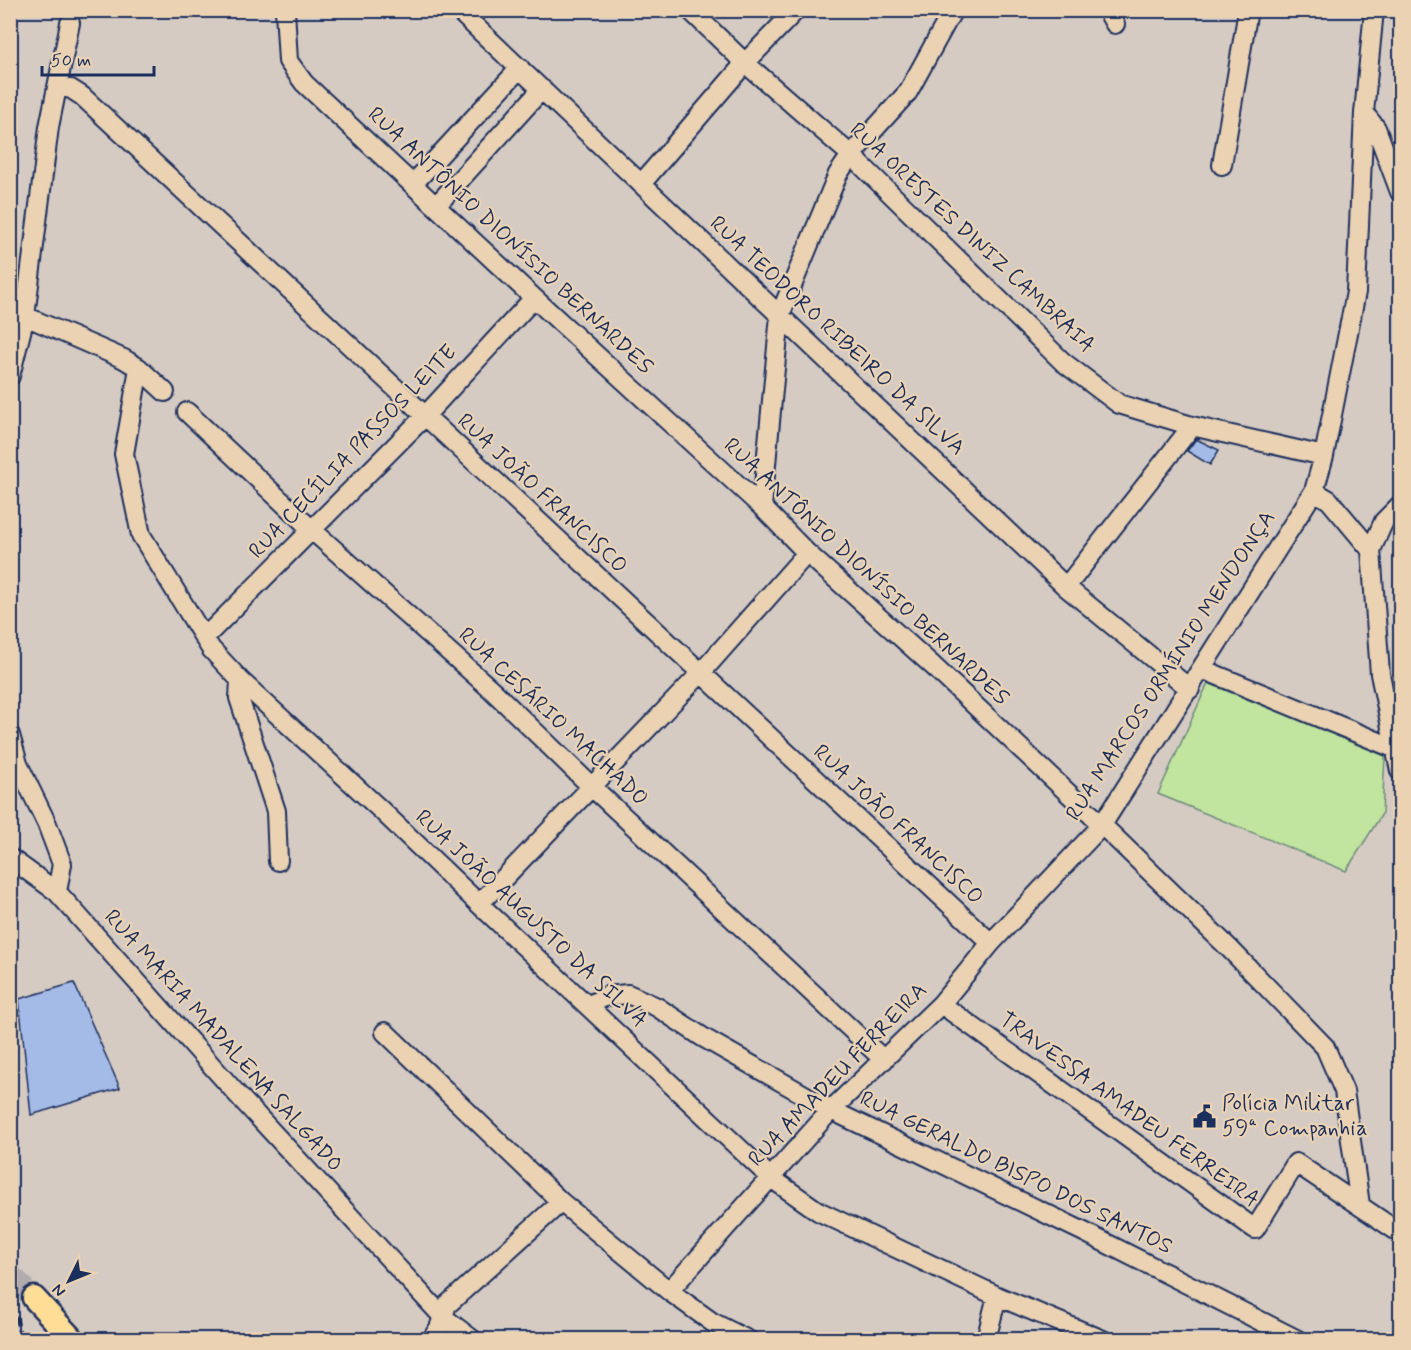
<svg xmlns="http://www.w3.org/2000/svg" width="1411" height="1350" font-family="Mynerve,sans-serif">
<style>
.green{fill:#c1e49e;stroke:#6e8a7e;stroke-width:1.5}
.building{fill:#a4bbe8;stroke:#1b2f5e;stroke-width:1.5}
.lines{fill:none;stroke-linecap:round;stroke-linejoin:round}
.major-tunnel{stroke:#b0acae;stroke-width:22;stroke-dasharray:22 11;stroke-linecap:butt}
.minor-casing{stroke:#1b2f5e;stroke-width:22}
.major-casing{stroke:#1b2f5e;stroke-width:27}
.minor{stroke:#ead2b2;stroke-width:18}
.major{stroke:#fedd96;stroke-width:22}
.rail{stroke:#1b2f5e;stroke-width:4.5;stroke-dasharray:9 4.5;stroke-linecap:butt}
.labels{text-anchor:middle;dominant-baseline:central;stroke-width:4.5;stroke-linejoin:round;paint-order:stroke}
.street-label{font-size:22px;fill:#1b2f5e;stroke:#ead2b2}
.poi-label{font-size:22px;fill:#1b2f5e;stroke:#ead2b2;text-anchor:start}
</style>
<rect width="100%" height="100%" fill="#d5cbc2"/>
<filter id="ink" filterUnits="userSpaceOnUse"><feTurbulence type="fractalNoise" baseFrequency=".0167" numOctaves="2"/><feDisplacementMap in="SourceGraphic" scale="12" xChannelSelector="R" yChannelSelector="G"/><feConvolveMatrix kernelMatrix="1 2 1 2 8 2 1 2 1" color-interpolation-filters="sRGB"/></filter>
<g filter="url(#ink)">
<!-- green -->
<path class="green" d="M1208,683l177,73 -3,58 -36,57 -188,-77z"/>
<!-- building -->
<path class="building" d="M1196,439l23,11 -9,15 -23,-14z
M74,983l46,105 -89,27 -12,-116z"/>
<g class="lines">
<!-- major-tunnel -->
<path class="major-tunnel" d="M10,1274l24,24"/>
<defs>
<path id="minor" d="M285,10l3,51 16,22 230,215 228,209 45,46 125,112 170,160 128,124 95,98 19,44 16,114
M458,10l608,577 124,102
M690,10l55,53 106,92 212,207 56,42 73,22 132,30
M1107,10l8,14
M58,86l13,3 11,7 909,847
M1364,113l12,15 24,64
M1222,165l26,-155
M413,184l107,-116
M641,184l104,-121 51,-53
M436,206l106,-117
M25,316l99,43 15,9 26,24
M139,368l-15,86 17,81 70,114 29,31 142,131 97,93 292,274 47,33 179,85 106,44
M10,376l15,-60 24,-189 21,-104
M187,412l125,118 181,161 99,96 292,273
M1314,491l15,9 42,50
M1400,505l-16,16 -13,29 9,124 20,97
M762,507l18,-192 58,-141 13,-19 57,-63 45,-82
M1066,587l126,-161
M204,638l220,-221 110,-119
M1202,669l194,80
M240,680l-1,18 37,113 2,50
M10,735l8,29 29,60 15,40 -5,28
M10,858l47,34 180,202 206,223 30,23
M479,904l221,-230 107,-121
M941,1004l314,225 41,-66 104,70
M588,1006l18,-10 22,-2 29,13 47,31 127,72 251,121 216,109
M385,1032l176,170 108,89 43,31 36,18
M669,1291l162,-181 110,-106 50,-61 111,-118 212,-334 10,-35 32,-164 8,-179 10,-103
M431,1340l8,-12 8,-23 114,-103
M986,1340l11,-44"/>
<path id="major" d="M34,1298l39,42"/>
</defs>
<!-- minor casing -->
<use href="#minor" class="minor-casing"/>
<!-- major casing -->
<use href="#major" class="major-casing"/>
<!-- minor -->
<use href="#minor" class="minor"/>
<!-- major -->
<use href="#major" class="major"/>
<!-- rail -->
<path class="rail" d="M10,1290l11,50"/>
</g>
</g>
<!-- icons -->
<defs>
<symbol id="civic-bare" viewBox="-9 -9 18 18"><path d="M-.6-6.5H3V-4.5H.6V-3L4-1V1h2V6H-6V1h2V-1L-.6-3ZM-1.2 2.5V6h2.4V2.5Z" fill="#1b2f5e" stroke="#ead2b2" stroke-width="2.5" paint-order="stroke"/></symbol>
</defs>
<g fill-rule="evenodd">
<use href="#civic-bare" x="1188" y="1100" width="33" height="33"/>
</g>
<g class="labels">
<!-- street labels -->
<g class="street-label">
<text transform="translate(972 238) rotate(43)">RUA ORESTES DINIZ CAMBRAIA</text>
<text transform="translate(510 241) rotate(43)">RUA ANTÔNIO DIONÍSIO BERNARDES</text>
<text transform="translate(837 336) rotate(43)">RUA TEODORO RIBEIRO DA SILVA</text>
<text transform="translate(353 452) rotate(-46)">RUA CECÍLIA PASSOS LEITE</text>
<text transform="translate(542 494) rotate(43)">RUA JOÃO FRANCISCO</text>
<text transform="translate(866 572) rotate(43)">RUA ANTÔNIO DIONÍSIO BERNARDES</text>
<text transform="translate(1171 666) rotate(-57)">RUA MARCOS ORMÍNIO MENDONÇA</text>
<text transform="translate(553 717) rotate(43)">RUA CESÁRIO MACHADO</text>
<text transform="translate(898 825) rotate(43)">RUA JOÃO FRANCISCO</text>
<text transform="translate(531 919) rotate(43)">RUA JOÃO AUGUSTO DA SILVA</text>
<text transform="translate(223 1041) rotate(48)">RUA MARIA MADALENA SALGADO</text>
<text transform="translate(838 1075) rotate(-46)">RUA AMADEU FERREIRA</text>
<text transform="translate(1129 1110) rotate(36)">TRAVESSA AMADEU FERREIRA</text>
<text transform="translate(1016 1173) rotate(26)">RUA GERALDO BISPO DOS SANTOS</text>
</g>
<!-- poi labels -->
<g class="poi-label">
<text x="1222" y="1104">Polícia Militar<tspan x="1222" dy="25">59ª Companhia</tspan></text>
</g>
</g>
<!-- margin -->
<rect width="1411" height="1350" fill="none" stroke="#ead2b2" stroke-width="36"/>
<rect x="18" y="18" width="1375" height="1314" fill="none" stroke="#1b2f5e" stroke-width="2" filter="url(#ink)"/>
<!-- north arrow -->
<g transform="translate(69 1281) rotate(227)" stroke="#ead2b2" stroke-width="4.5" paint-order="stroke">
<path d="M0-4.5L10 22L0 15L-10 22Z" fill="#1b2f5e"/>
<text y="-9" font-size="16" font-weight="bold" text-anchor="middle" fill="#1b2f5e">N</text>
</g>
<!-- scale -->
<path d="M42 66v9h112v-9" fill="none" stroke="#1b2f5e" stroke-width="3"/>
<text x="51" y="66" font-size="18" fill="#1b2f5e" stroke="#ead2b2" stroke-width="4.5" paint-order="stroke">50 m</text>
</svg>
